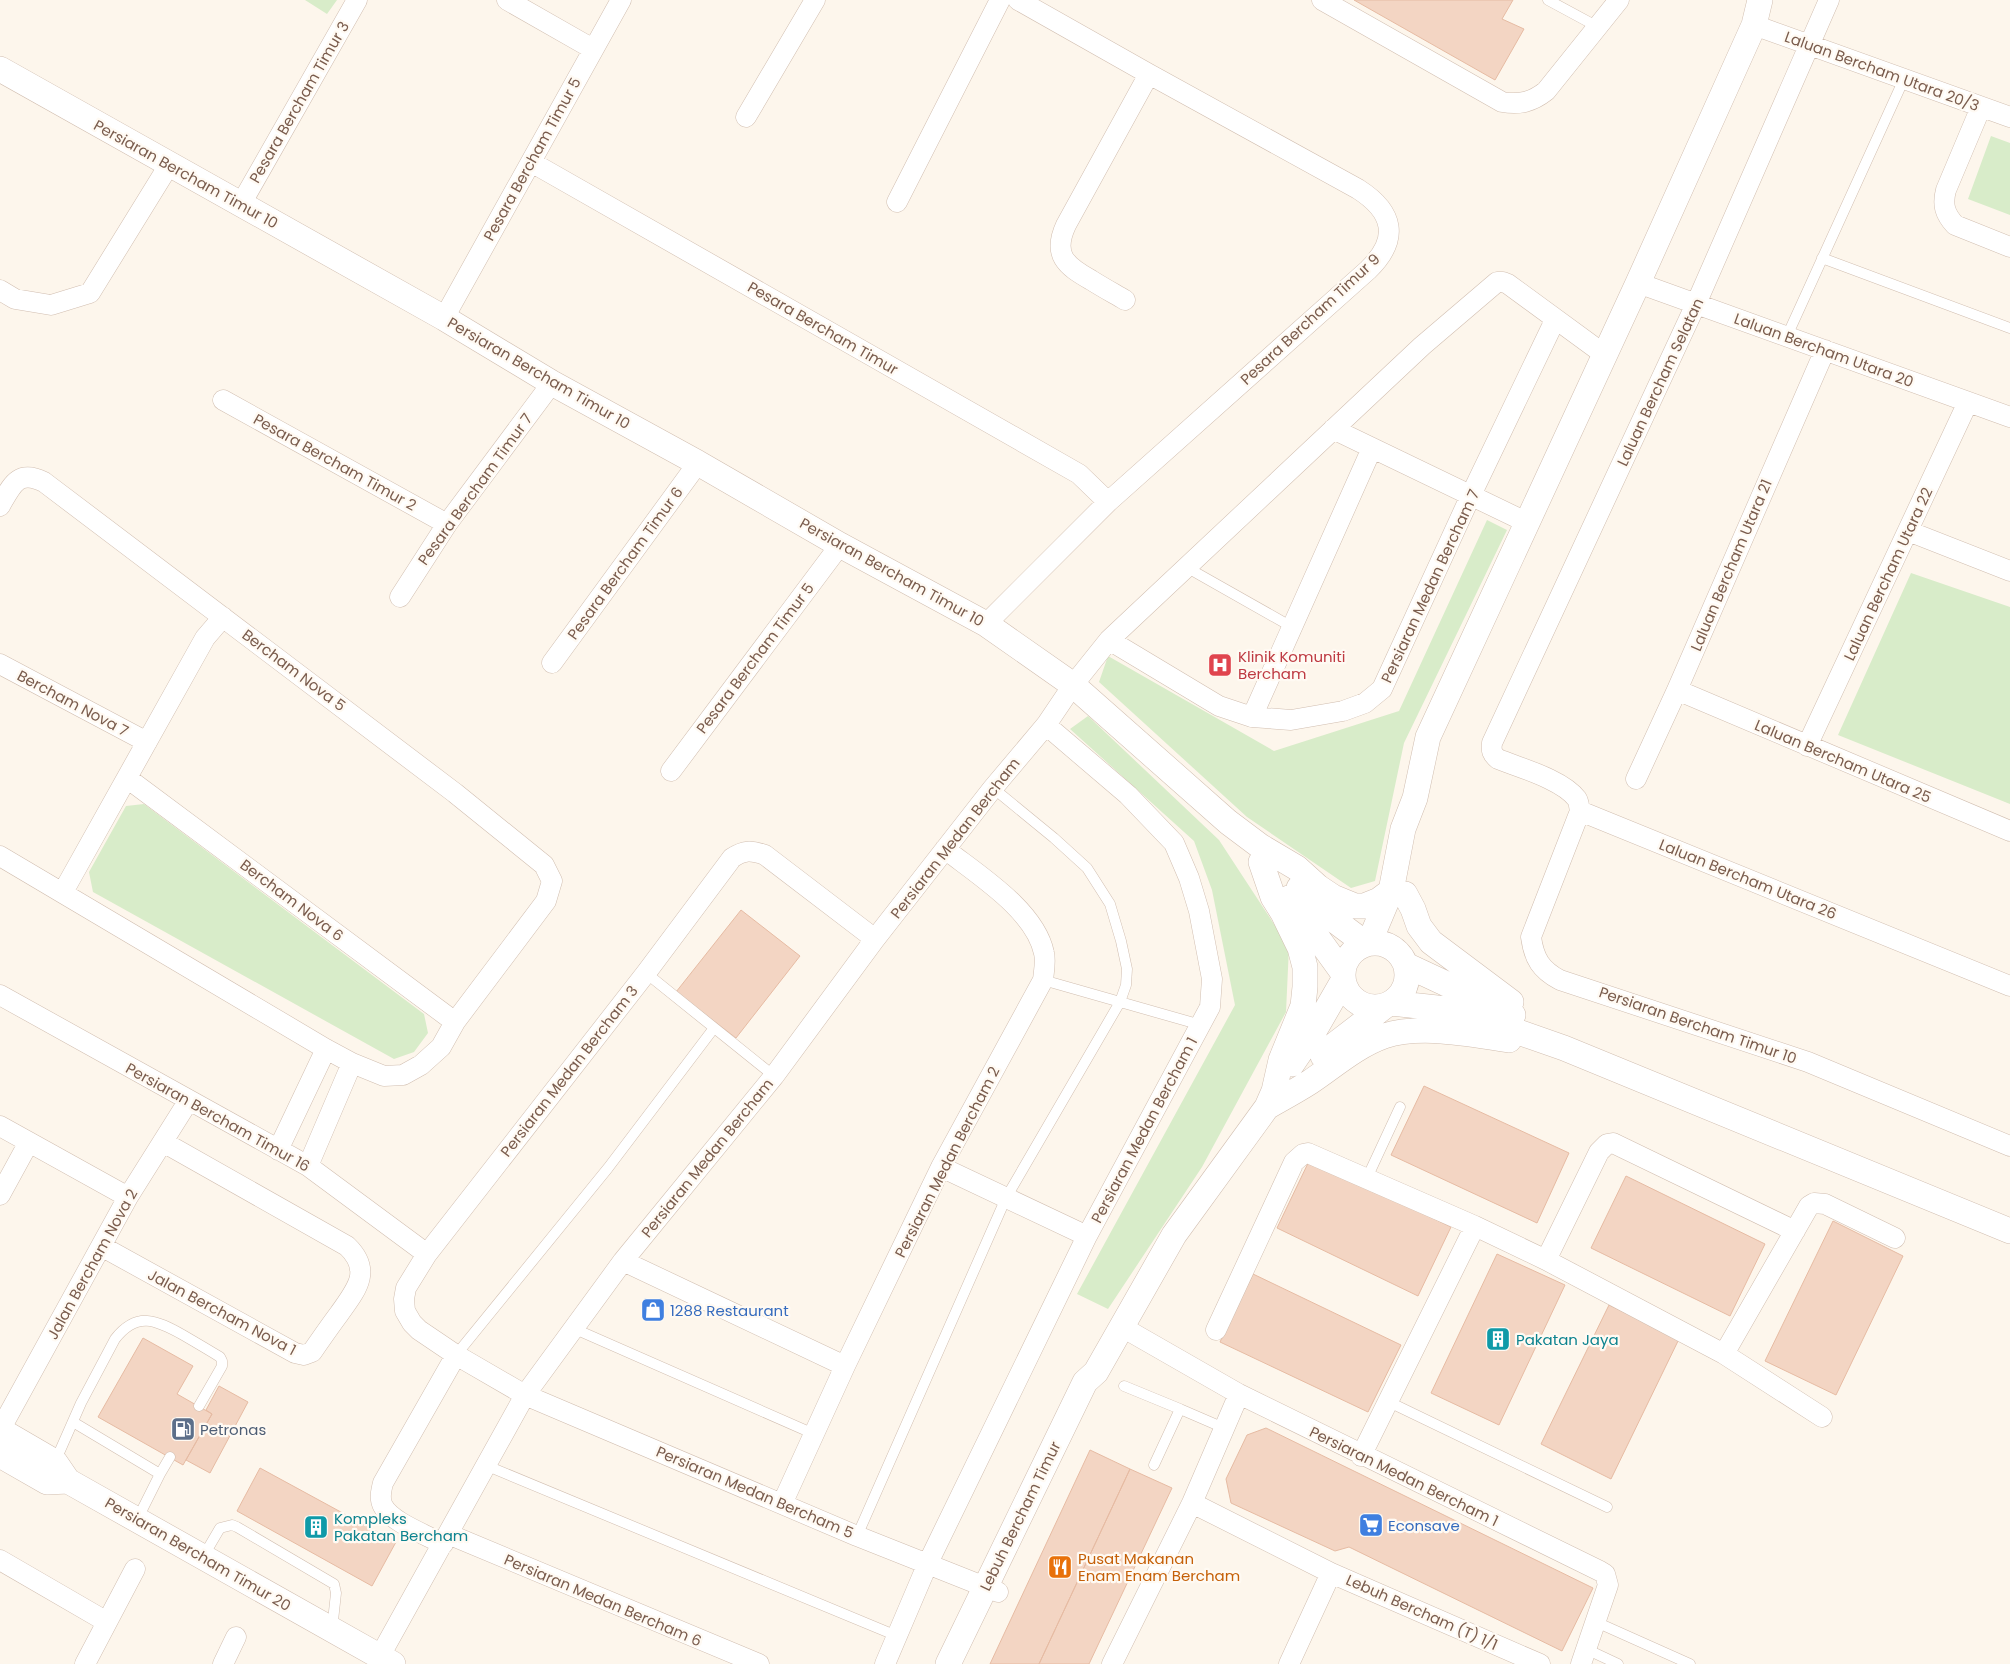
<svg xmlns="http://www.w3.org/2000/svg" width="2010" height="1664" font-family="Poppins,sans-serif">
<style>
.green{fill:#d8ecc9}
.building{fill:#f3d5c3;stroke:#e6bba3}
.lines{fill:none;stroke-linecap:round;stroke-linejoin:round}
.service-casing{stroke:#d1beb0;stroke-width:11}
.minor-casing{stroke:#d1beb0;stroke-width:21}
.tertiary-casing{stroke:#d1beb0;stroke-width:26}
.service{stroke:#fff;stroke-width:10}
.minor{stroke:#fff;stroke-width:20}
.tertiary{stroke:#fff;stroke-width:25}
.labels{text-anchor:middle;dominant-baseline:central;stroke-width:4.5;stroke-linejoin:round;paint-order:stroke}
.street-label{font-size:15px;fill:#7a5c4d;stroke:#fffaf3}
.health-label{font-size:15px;fill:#be3a42;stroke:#fffaf3;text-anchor:start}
.shop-label{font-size:15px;fill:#366cbe;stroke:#fffaf3;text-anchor:start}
.culture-label{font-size:15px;fill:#0d838f;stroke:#fffaf3;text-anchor:start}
.service-label{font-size:15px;fill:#4e5e75;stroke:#fffaf3;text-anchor:start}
.food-label{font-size:15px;fill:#c56008;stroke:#fffaf3;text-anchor:start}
</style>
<rect width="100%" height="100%" fill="#fdf6ec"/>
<!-- green -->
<path class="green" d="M305,0h32l-10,14z
M1991,136l19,7v72l-42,-16z
M1487,520l20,10 -103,213 -29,138 -24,7 -104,-71 -148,-135 9,-26 166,95 125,-40z
M1911,573l99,34v197l-172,-69z
M1088,716l131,124 70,107 -3,65 -84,155 -94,142 -31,-15 158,-289 -23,-115 -18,-49 -124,-112z
M144,804l280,210 4,19 -14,19 -20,7 -301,-167 -4,-20 37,-66z"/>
<!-- building -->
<path class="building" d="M1354,0h159l-11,19 22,10 -29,51z
M741,910l59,46 -64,82 -60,-46z
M1424,1086l145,67 -32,70 -146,-68z
M1310,1159l141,68 -33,69 -141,-68z
M1626,1176l139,68 -35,72 -139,-68z
M1833,1221l70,35 -67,139 -71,-34z
M1497,1254l68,31 -66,140 -68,-32z
M1253,1274l148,71 -33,67 -148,-70z
M1609,1305l70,34 -68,140 -70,-35z
M143,1338l50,28 -16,28 35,20 -29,51 -85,-48z
M219,1386l29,16 -38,71 -24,-13 26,-46 -6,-4z
M1266,1428l327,160 -31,63 -213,-104 -14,4 -104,-48 -5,-24 21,-44z
M1090,1450l40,19 -91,195h-49z
M260,1468l136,74 -24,44 -135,-75z
M1130,1469l42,19 -83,176h-50z"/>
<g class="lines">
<defs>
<path id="service" d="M1548,0l50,27
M1822,258l188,70
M1787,336l117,-257
M1186,567l106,60
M646,973l128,103
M1043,980l158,45
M1367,1178l33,-71
M575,1329l239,105
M456,1355l152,-187 106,-140
M1124,1386l56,23
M1389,1402l218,105
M73,1422l87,52 -23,46
M55,1462l26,-59 34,-64c22,-28 41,-19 68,-4 12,7 24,14 37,22l2,4v5l-23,40
M485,1465l412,171
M1154,1465l26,-56 44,19
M160,1474l10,-17
M857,1536l149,-338 114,-196 6,-17 1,-16 -6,-28 -11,-37 -23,-36 -33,-30 -61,-50
M203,1557l17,-29 12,-3 5,2 97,57 2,9 -4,37
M1596,1622l94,42
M1586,1649l32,15"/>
<path id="minor" d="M507,0l86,49
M1322,0l180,102c18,3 30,0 44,-11l73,-91
M1829,0l-133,304 -204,439c-1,8 0,11 6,16 23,9 65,21 79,40 2,3 2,8 3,12l430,175
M1754,25l256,92
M1981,107l-35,83c-4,15 -1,24 9,35l55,22
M746,117l69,-117
M531,162l548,312 29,28
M897,202l103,-202
M241,204l116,-204
M1638,283l372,134
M0,290l15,9 36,6 39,-12 79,-128
M1125,300c-12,-7 -23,-13 -34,-20 -25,-14 -39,-25 -25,-55l83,-151
M444,318l177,-318
M223,400l224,124
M1333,429l193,93
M0,506c12,-21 18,-37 44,-24l411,311 89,72 8,16 -6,20 -91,121 -14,25 -20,18 -18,10 -19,1 -32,-13 -26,-14 -326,-193
M1908,531l102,40
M400,597l47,-73 105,-141
M986,624l122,-122 260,-232c32,-31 26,-58 -10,-81l-209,-115 -131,-74
M1109,640l110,66 33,11 39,3 52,-9 22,-8 17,-14 89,-194 84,-175
M552,663l146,-200
M0,664l147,78
M1677,690l333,141
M1252,717l120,-269
M1807,746l161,-344
M671,771l169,-226
M127,778l328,244
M1636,779l41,-89 148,-340
M1580,811l-49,126c3,22 10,33 29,43l248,82 202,84
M63,892l142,-254 18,-21
M875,939l-110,-84c-14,-5 -21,-5 -33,3l-86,115 -219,281 -21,34 -2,11 1,12 7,12 7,7 37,25 69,40 332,141 141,56
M0,995l308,171 119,88
M0,1126l128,71
M278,1150l48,-101
M308,1166l44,-103
M941,1167l146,69
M0,1195l29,-53
M101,1246l194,107 9,2 8,-3c9,-13 18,-26 27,-38 17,-24 34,-43 8,-68l-184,-104
M1546,1260l53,-108 8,-8 6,-1 182,88
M623,1261l222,105
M1122,1327l117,67 361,177 5,3 3,11 -27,79
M1216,1330l78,-168 9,-8 5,-1 167,73 71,34 178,94 85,-148 5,-3 11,1 70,34
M1724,1354l98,63
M0,1430l128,-233 61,-97
M1361,1456l114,-230
M1192,1503l139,70 -42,91
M782,1504l63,-138 96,-199 102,-187c1,-9 3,-19 1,-27 -9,-43 -66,-78 -99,-104
M448,1534l311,130
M443,1544c-16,-9 -52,-22 -60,-38 -4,-7 -2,-15 0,-23l73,-128
M0,1560l107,62
M1331,1573l209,91
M380,1656l145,-261 98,-134 151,-185 101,-137 118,-151 53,-63 27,-40 36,-45 313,-294 75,-64h6l5,2 97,71
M85,1664l50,-95
M223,1664l13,-27
M885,1664l43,-101 159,-327 123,-229 2,-28 -13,-68 -10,-33 -15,-35 -46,-48 -82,-70
M1112,1664l80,-161 47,-109"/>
<path id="tertiary" d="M0,69l444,249 108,65 146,80 142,82 146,79 87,61 155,137 32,24 37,22 21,19 15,10 22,9h9l15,-6 12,-9
M1299,888l31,29 36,27
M1405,894l8,15 6,17 12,16 80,60
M1289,898l54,75
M1369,943l22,-52 12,-62 12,-31 13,-61 210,-454 116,-258 6,-25
M1343 975a32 32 0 1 1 64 0a32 32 0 1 1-64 0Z
M1406,965l107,50
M1391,1003l55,6 23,6 95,33 446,183
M1323,1056l10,-10 52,-40
M1292,1064l21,-31 30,-52
M1267,1107c14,-8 29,-16 43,-25 24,-16 46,-36 74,-46 36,-12 88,-2 125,4
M0,1430l55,32 13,19
M0,1455l47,27 21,-1 325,183
M948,1664l137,-282 11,-10 78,-137 93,-128 7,-16 7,-31 22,-54 2,-19v-20l-5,-19 -17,-35 -10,-16 -12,-35"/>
</defs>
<!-- service casing -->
<use href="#service" class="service-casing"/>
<!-- minor casing -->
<use href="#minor" class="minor-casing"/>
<!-- tertiary casing -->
<use href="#tertiary" class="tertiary-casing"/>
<!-- service -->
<use href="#service" class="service"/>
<!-- minor -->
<use href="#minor" class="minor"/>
<!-- tertiary -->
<use href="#tertiary" class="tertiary"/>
</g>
<!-- icons -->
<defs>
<symbol id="hospital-square" viewBox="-11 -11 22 22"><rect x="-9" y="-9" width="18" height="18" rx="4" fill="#e0444e" stroke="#fffaf3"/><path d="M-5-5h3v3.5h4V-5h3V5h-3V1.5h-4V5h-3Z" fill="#fff"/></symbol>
<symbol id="shop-square" viewBox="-11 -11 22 22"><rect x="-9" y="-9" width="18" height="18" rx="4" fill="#3f7fe0" stroke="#fffaf3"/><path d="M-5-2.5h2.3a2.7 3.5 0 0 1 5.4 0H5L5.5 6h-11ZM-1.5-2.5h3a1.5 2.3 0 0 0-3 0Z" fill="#fff"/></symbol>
<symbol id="building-square" viewBox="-11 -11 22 22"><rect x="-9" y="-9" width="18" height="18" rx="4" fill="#0f9aa8" stroke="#fffaf3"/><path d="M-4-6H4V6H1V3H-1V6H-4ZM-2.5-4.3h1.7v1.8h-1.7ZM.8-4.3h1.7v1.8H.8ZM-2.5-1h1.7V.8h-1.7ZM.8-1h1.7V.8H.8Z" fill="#fff"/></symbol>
<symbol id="fuel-square" viewBox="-11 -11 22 22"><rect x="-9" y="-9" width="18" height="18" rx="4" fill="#5c6f8a" stroke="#fffaf3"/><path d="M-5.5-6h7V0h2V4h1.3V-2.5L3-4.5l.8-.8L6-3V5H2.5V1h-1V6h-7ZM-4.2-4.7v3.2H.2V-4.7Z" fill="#fff"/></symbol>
<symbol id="supermarket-square" viewBox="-11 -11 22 22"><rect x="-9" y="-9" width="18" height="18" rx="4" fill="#3f7fe0" stroke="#fffaf3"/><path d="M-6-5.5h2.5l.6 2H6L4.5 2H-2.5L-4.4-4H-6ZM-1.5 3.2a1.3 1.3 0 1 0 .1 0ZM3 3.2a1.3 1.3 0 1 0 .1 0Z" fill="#fff"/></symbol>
<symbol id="restaurant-square" viewBox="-11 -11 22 22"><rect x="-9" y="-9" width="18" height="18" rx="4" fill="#e8710a" stroke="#fffaf3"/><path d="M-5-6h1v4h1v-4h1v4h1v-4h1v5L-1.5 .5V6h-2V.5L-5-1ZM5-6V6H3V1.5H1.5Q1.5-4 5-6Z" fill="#fff"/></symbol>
</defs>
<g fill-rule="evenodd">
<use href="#hospital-square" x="1206" y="651" width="28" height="28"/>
<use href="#shop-square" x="639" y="1296" width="28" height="28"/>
<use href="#building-square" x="1484" y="1325" width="28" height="28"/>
<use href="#fuel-square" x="169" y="1415" width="28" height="28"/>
<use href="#supermarket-square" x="1357" y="1511" width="28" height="28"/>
<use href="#building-square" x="302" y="1513" width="28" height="28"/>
<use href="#restaurant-square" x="1046" y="1553" width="28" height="28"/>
</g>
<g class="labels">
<!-- street labels -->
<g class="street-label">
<text transform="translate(1882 71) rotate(20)">Laluan Bercham Utara 20/3</text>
<text transform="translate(299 102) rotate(-60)">Pesara Bercham Timur 3</text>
<text transform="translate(532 159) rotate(-61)">Pesara Bercham Timur 5</text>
<text transform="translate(186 174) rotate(29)">Persiaran Bercham Timur 10</text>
<text transform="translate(1310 319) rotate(-43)">Pesara Bercham Timur 9</text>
<text transform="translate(823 328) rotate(30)">Pesara Bercham Timur</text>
<text transform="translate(1824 350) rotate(20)">Laluan Bercham Utara 20</text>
<text transform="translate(539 373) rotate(30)">Persiaran Bercham Timur 10</text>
<text transform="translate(1660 382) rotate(-65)">Laluan Bercham Selatan</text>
<text transform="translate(335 462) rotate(29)">Pesara Bercham Timur 2</text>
<text transform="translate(475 489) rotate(-54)">Pesara Bercham Timur 7</text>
<text transform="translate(625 563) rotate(-54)">Pesara Bercham Timur 6</text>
<text transform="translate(1731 565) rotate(-67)">Laluan Bercham Utara 21</text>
<text transform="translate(892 572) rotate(29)">Persiaran Bercham Timur 10</text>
<text transform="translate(1888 574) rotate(-65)">Laluan Bercham Utara 22</text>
<text transform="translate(1430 586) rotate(-65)">Persiaran Medan Bercham 7</text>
<text transform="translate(755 658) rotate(-53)">Pesara Bercham Timur 5</text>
<text transform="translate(294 670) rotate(37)">Bercham Nova 5</text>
<text transform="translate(73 703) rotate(28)">Bercham Nova 7</text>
<text transform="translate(1843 761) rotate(23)">Laluan Bercham Utara 25</text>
<text transform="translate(955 838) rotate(-52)">Persiaran Medan Bercham</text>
<text transform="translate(1748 879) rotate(22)">Laluan Bercham Utara 26</text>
<text transform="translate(292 900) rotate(37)">Bercham Nova 6</text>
<text transform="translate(1698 1025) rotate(19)">Persiaran Bercham Timur 10</text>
<text transform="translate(569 1071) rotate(-52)">Persiaran Medan Bercham 3</text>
<text transform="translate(218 1117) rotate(29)">Persiaran Bercham Timur 16</text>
<text transform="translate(1144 1130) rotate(-62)">Persiaran Medan Bercham 1</text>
<text transform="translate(707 1158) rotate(-51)">Persiaran Medan Bercham</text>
<text transform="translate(947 1162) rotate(-63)">Persiaran Medan Bercham 2</text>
<text transform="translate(92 1264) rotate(-61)">Jalan Bercham Nova 2</text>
<text transform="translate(222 1312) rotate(28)">Jalan Bercham Nova 1</text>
<text transform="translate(1404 1476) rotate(26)">Persiaran Medan Bercham 1</text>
<text transform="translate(755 1492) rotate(23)">Persiaran Medan Bercham 5</text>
<text transform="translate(1020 1516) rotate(-64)">Lebuh Bercham Timur</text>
<text transform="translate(198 1554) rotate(30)">Persiaran Bercham Timur 20</text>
<text transform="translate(603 1600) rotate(23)">Persiaran Medan Bercham 6</text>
<text transform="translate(1422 1612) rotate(24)">Lebuh Bercham (T) 1/1</text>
</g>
<!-- health labels -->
<g class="health-label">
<text x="1238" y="656">Klinik Komuniti<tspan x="1238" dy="17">Bercham</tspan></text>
</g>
<!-- shop labels -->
<g class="shop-label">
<text x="670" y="1310">1288 Restaurant</text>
<text x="1388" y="1525">Econsave</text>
</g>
<!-- culture labels -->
<g class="culture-label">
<text x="1516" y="1339">Pakatan Jaya</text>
<text x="334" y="1518">Kompleks<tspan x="334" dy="17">Pakatan Bercham</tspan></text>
</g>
<!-- service labels -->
<g class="service-label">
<text x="200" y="1429">Petronas</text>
</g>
<!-- food labels -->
<g class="food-label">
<text x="1078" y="1558">Pusat Makanan<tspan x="1078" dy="17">Enam Enam Bercham</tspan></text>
</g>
</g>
</svg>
